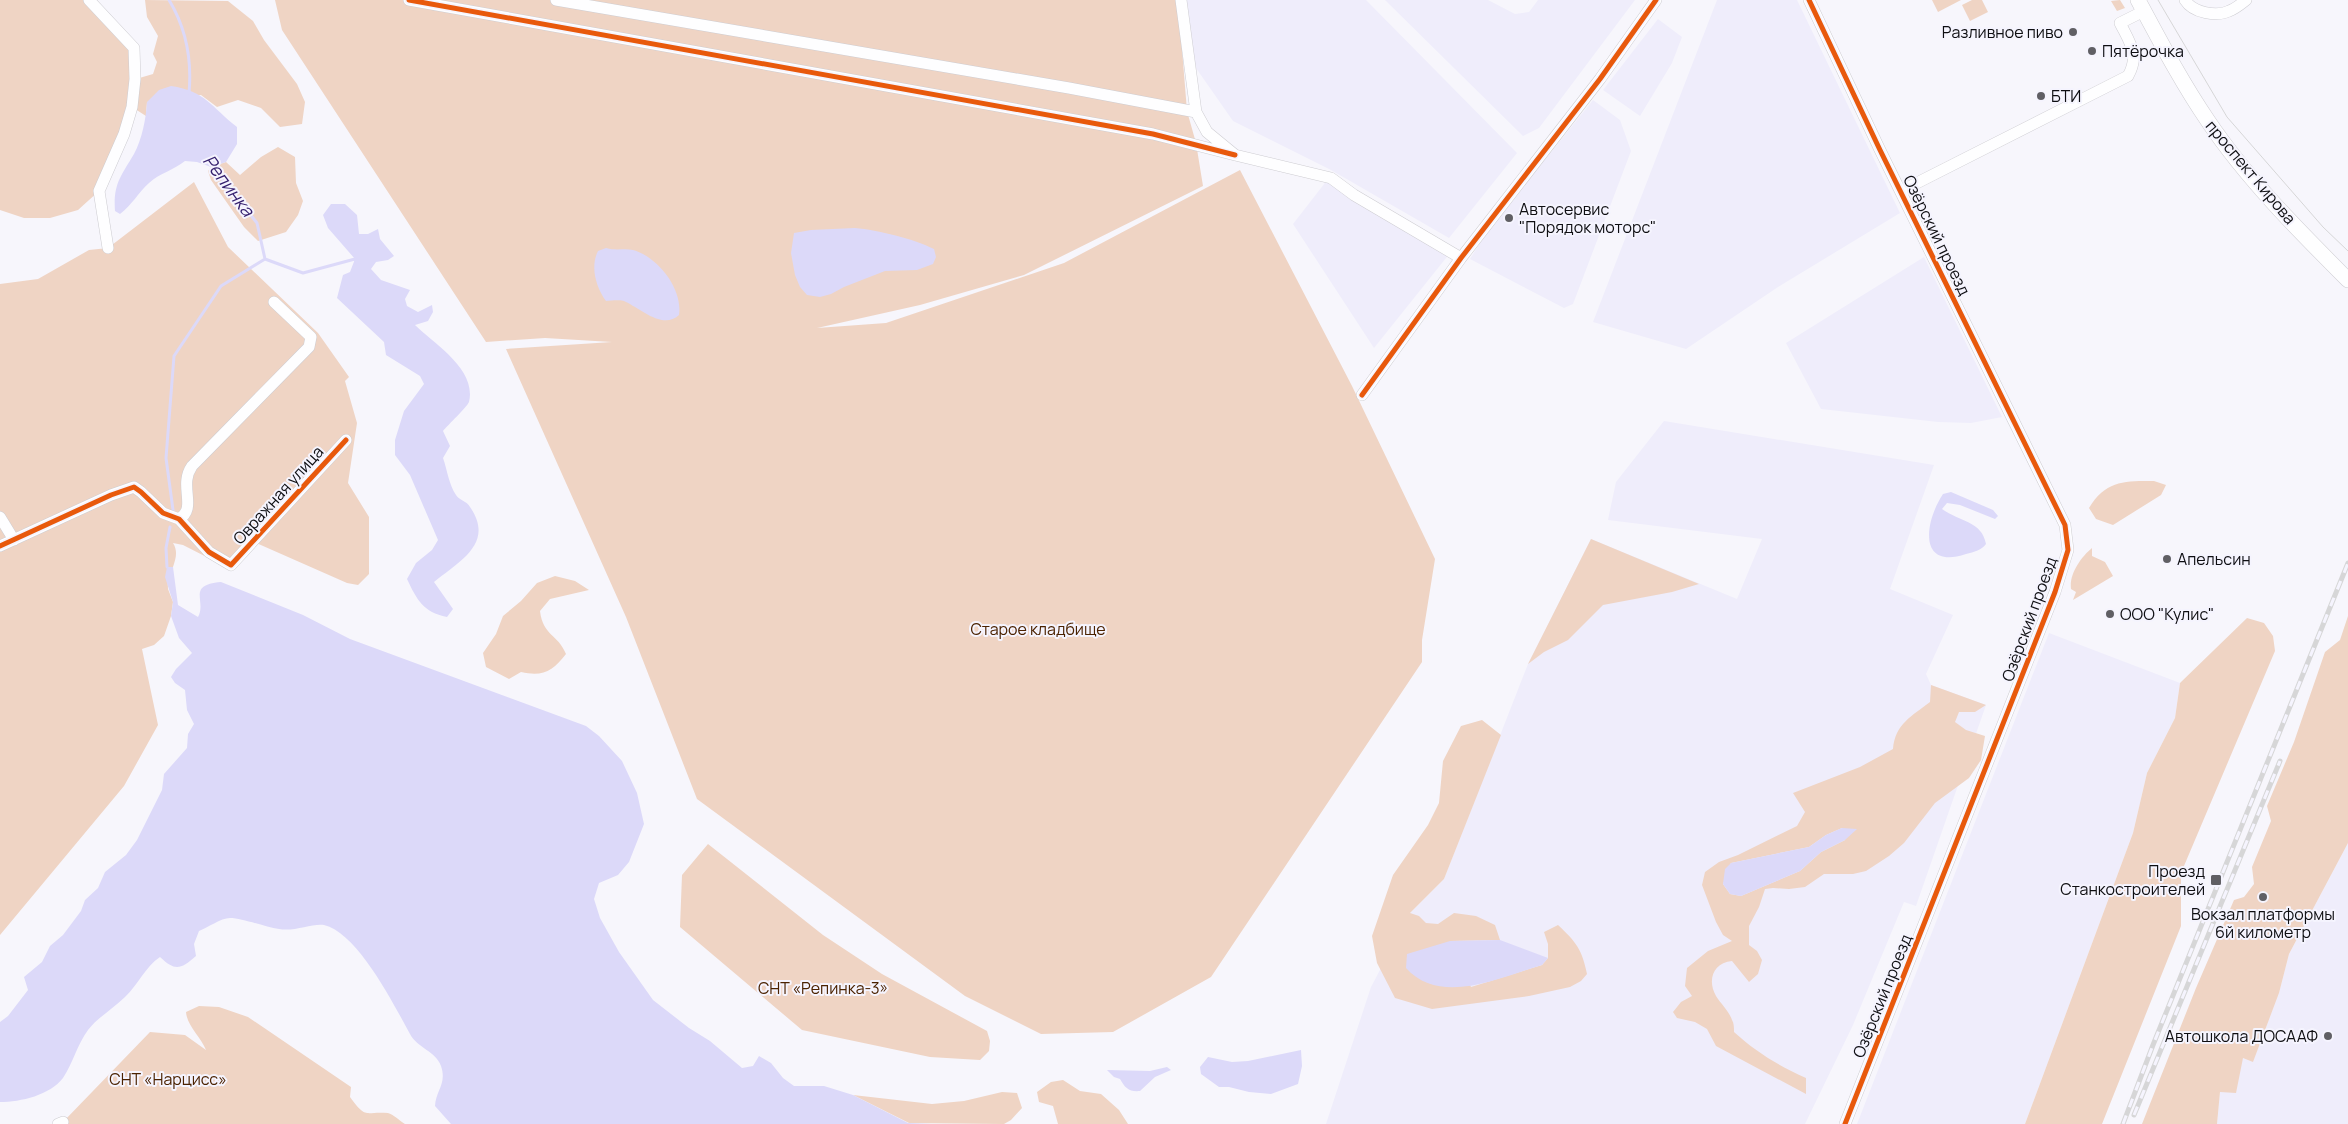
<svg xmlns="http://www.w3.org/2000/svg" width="2348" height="1124" font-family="Manrope,sans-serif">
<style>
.built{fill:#efedfb}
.green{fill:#efd4c4;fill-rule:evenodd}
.water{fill:#dcd9f9}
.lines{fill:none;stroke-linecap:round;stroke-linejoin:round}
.stream{stroke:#dcd9f9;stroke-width:3}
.minor-casing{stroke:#cecdd2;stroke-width:12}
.secondary-casing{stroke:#cecdd2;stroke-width:16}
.minor{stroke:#fefeff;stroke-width:11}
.secondary{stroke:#fefeff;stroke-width:15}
.tram{stroke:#d6d6d7;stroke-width:1}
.rail-casing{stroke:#d6d6d7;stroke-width:5}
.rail{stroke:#f5f4fe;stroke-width:3;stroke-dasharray:9;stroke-linecap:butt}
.cycleway-casing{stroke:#f5f4fe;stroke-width:8}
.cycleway{stroke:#e8590c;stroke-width:5}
.poi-dot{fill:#605f64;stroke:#f5f4fe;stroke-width:2}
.labels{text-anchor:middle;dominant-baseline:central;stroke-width:4;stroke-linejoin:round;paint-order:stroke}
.poi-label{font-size:16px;fill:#0e0e12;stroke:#f5f4fe;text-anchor:start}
.street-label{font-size:16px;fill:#0e0e12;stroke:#f5f4fe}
.park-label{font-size:16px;fill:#4b2200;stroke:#f5f4fe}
.water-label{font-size:18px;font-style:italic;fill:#321d6c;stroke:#f5f4fe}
</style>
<rect width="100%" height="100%" fill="#f7f6fc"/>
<!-- built -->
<path class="built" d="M1185,0h181l151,153 -68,85 -118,-68 -98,-49 -44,-63z
M1385,0h103l27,14 14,-2 9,-12h97l-96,128 -16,8z
M1717,0h80l103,213 -122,74 -92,62 -93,-27z
M1658,19l24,18 -10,26 -32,53 -37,-26z
M1593,100l27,20 11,31 -58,153 -9,4 -94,-49 17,-27z
M1328,179l122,74 -76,95 -81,-124z
M1924,257l78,160 -31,6 -33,-1 -117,-13 -35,-66z
M1664,421l270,44 -44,124 63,26 -27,59 5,11 55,20 -70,201 -12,-4 -51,123 -48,99h-479l45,-137 39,-74 34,-34 84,-215 63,-125 146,60 25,-60 -154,-19 8,-38z
M2049,633l131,50 -5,35 -28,55 -14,60 -108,291h-168z
M2348,843v281h-131l3,-32 23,-34 10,3 26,-68 10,-39z"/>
<!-- green -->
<path class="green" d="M0,0h89l45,48 2,31 17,-5 4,-12 -4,-8 5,-18 -11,-19 -2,-17 83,1 25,20 11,19 33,44 8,18 -3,22 -22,3 -19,-19 -23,-8 -21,7 -16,-12 -54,7 -1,14 -14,-9 -33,84 -21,19 -28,8h-26l-24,-8z
M275,0h903l9,111 9,32 7,43 -179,89 -104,30 -103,23 69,-5 178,-60 176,-93 112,216 83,173 -13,81v22l-211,315 -98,55 -72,2 -76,-38 -268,-197 -71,-182 -120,-268 106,-7 -67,-4 -59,4 -204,-312z
M1932,0h29l-23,12z
M1972,0h10l6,12 -18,9 -8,-16z
M2120,0l5,8 -8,3 -6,-10z
M278,147l17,10 1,26 7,18 -5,14 -12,17 -28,9 -14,-14 -33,-47 -3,-9 3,-4 15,-5 14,13 21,-18z
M194,182l34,65 90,86 31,44 -4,4 12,42 -9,60 21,34v57l-11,11 -11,-2 -93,-41 -24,27 -47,-24 -10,-2c5,8 3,15 0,24h-6l1,22 5,13 -2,14 -7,20 -10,9 -12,4 16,76 -34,61 -124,149v-651l38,-5 51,-29 19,-2z
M2154,481l12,4 -5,10 -48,30 -17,-6 -7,-11c17,-28 36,-27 65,-27z
M1591,539l108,45 -27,8 -69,13 -35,35 -24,12 -16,12z
M2092,548v8l13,6 8,14 -40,24 3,-8 -5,-3c-2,-15 10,-32 21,-41z
M555,576l20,5 14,9 -39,9 -10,12c3,25 18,23 26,43 -13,17 -23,23 -45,18l-12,7 -23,-12 -3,-14 13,-19 7,-18 18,-15 16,-18z
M2348,616v227l-59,111 -10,39 -26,69 -10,-4 -7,35 -16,-1 -3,32h-75l54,-136 38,-88 10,-3 10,-13 -2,-17 19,-46 -4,-15 27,-64 31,-90 15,-12z
M2247,618l17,5 9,13 2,15 -94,222v53l-79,198h-77l108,-291 14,-60 28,-55 5,-35z
M1931,685l55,20 -11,7h-16l-4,10 11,8 19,6 -4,24 -12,18 -34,25 -31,40 -15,13 -23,15 -13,3h-29l-19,13 -16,2 -16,-1 -8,1 -6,18 -10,19v19l8,6 5,9 -4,14 -9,8 -17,-21c-19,2 -25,19 -16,35 5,8 13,15 16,24 2,3 2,8 2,12 22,20 45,34 72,46v16l-90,-48 -9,-17 -12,-7 -18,-4 -4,-6 8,-10 11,-6 -7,-10 2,-18 21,-17 24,-10 -9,-6 -7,-13 -14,-37 3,-13 14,-10 19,-7 59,-29 8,-14 -12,-19 67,-26 33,-18c2,-25 19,-33 37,-47zM1842,828l3,12 -24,12 -21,19 -59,25 -11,-2 -7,-10 8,-21 78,-16 17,-12z
M1482,720l19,15 -57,144 -34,34 9,3 7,7 12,1 16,-11 22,3 19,9 5,15 -50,1 21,46 71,-22 6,-7v-14l-4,-12 14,-7c18,17 24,24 29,49l-6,7 -11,6 -41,9 -97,13 -37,-11 -18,-35 -5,-27 21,-61 35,-50 11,-22 4,-42 18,-35z
M708,844l115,91 59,39 105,57 3,10 -1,10 -9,9 -50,-3 -128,-27 -122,-103 2,-52z
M199,1006l20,1 29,10 103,70 -1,10c17,23 14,14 38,16 5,1 12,8 17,11h-347l5,-2 87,-90 35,3 21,15c-5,-13 -19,-24 -20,-38z
M1063,1080l17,11 21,3 18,16 9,14h-70l-5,-18 -14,-4 -2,-10 14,-10z
M1002,1092l15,1 5,15 -11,12 -7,4 -95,-1 -56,-28 79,9 32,-3z"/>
<!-- water -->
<path class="water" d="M171,86c35,5 40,21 66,41v17l-11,18 -15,5 -14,-5 -12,-1c-11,9 -25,12 -36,22 -11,10 -17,22 -29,31l-5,-3c-2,-27 6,-35 19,-57 8,-15 12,-35 13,-52l12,-12z
M331,204h14l12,11 2,19h9l10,-5 2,10 14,17 -6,4 -12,2 -5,7 10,11 29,10 -5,9 2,7 11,6 14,-7 1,7 -5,9 -13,4c19,19 62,44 54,77 -2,5 -21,23 -26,29l7,15 -7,12c4,11 6,27 13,37 3,5 11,6 14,12 25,36 -10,54 -36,75l19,27 -6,8c-24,-5 -30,-17 -40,-38l9,-16 16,-13 6,-10 -28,-65 -15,-20v-15l9,-29 20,-27 -4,-8 -34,-21 -2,-13 -47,-44 6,-23 7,-3 5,-13 -27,-31 -5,-13z
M855,228c23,2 59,11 79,21l2,8 -3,7 -16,6 -32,1 -41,16 -13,7 -11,3 -13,-2 -7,-8 -5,-12 -4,-22 3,-20 17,-3z
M606,248c11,3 18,0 27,2 25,7 50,39 46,65 -16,15 -38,-6 -53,-13 -6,-3 -14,-1 -20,-1 -10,-14 -16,-34 -8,-50z
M1951,492l42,18 5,6 -3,3 -35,-14 -13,-2 -5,6c18,13 40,12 44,35 -4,6 -12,8 -20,10 -49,16 -41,-33 -23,-60z
M167,567h6l5,38 20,12c9,-16 -12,-32 23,-35l82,33 47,24 236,87 13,10 23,25 15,32 7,31 -15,38 -11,13 -19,8 -5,16 6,19 19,34 34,48 36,28 21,13 32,27 11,-2 6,-10 12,7 12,15 11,8h30l29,9 55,28 24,1h-481l-16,-18c1,-16 12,-22 6,-40 -5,-15 -24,-18 -31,-32 -16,-29 -52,-101 -86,-109 -11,-2 -30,7 -45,4 -14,-2 -37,-11 -49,-11 -9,0 -23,10 -31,13l-5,13 2,12c-16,14 -21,15 -36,1 -15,10 -22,28 -35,40 -12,12 -27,20 -37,33 -11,15 -15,33 -25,48 -13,17 -42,24 -63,24v-80l8,-6 20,-26 -4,-13 18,-15 8,-16 13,-11 18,-24 4,-11 13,-12 7,-16 21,-17 11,-15 25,-50 2,-16 23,-26 1,-14 6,-10 -7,-14 -2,-20 -10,-7 -4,-6 5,-8 16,-16 -13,-15 -8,-22 2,-14 -8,-25z
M1842,828l15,1 -12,11 -24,12 -21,19 -59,25 -11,-2 -7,-10 2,-15 6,-6 78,-16 17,-12z
M1500,940l48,18 -6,7c-41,12 -101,42 -136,3l1,-14 43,-13z
M1301,1050l1,16 -4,18 -27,10 -22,-2 -20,-5h-10l-18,-13 -1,-7 8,-10 24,5 16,-1z
M1167,1067l4,3 -16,7 -15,14c-11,1 -15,-3 -20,-12l-6,-2 -7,-7 43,1z"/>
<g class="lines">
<!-- stream -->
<path class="stream" d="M169,0c17,28 23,60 20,93
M210,164l47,59 8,36 38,14 52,-14 2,4
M173,510l-7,-52 8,-102 47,-70 44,-27
M167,567l-1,-19 4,-21"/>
<defs>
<path id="minor" d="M89,0l45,48 1,31 -3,28 -8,27 -25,57 9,57
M409,0l744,134 82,21
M556,0l513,88 127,24
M1181,0l15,112 11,20 28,23 96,23 23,17 107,63
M1809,0l71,150 185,375 3,25 -13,42 -210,532
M2185,0c8,13 32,17 44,11 6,-2 12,-7 17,-11
M1901,191l227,-115c12,-21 2,-33 -8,-53l24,-12
M1362,395l99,-137 139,-179 56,-79
M0,517l14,23
M179,519c19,-11 -1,-33 13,-53l117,-119 2,-10 -37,-35
M0,546l111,-51 23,-8 7,5 22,21 16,6 30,33 22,13 115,-125
M58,1124l5,-2"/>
<path id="secondary" d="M2138,0c22,41 44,83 70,121 39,58 91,110 140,159"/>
</defs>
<!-- minor casing -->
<use href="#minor" class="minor-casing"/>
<!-- secondary casing -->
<use href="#secondary" class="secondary-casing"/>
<!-- minor -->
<use href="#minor" class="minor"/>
<!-- secondary -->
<use href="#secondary" class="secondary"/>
<!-- tram -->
<path class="tram" d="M2158,0l69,117 96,110 25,24"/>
<defs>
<path id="rail" d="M2134,1115l146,-354
M2123,1124l30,-79 195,-482"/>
</defs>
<!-- rail casing -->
<use href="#rail" class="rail-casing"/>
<!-- rail -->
<use href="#rail" class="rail"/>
<defs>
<path id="cycleway" d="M409,0l744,134 82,21
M1809,0l71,150 185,375 3,25 -13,42 -210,532
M1362,395l99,-137 139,-179 56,-79
M0,546l111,-51 23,-8 7,5 22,21 16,6 30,33 22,13 115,-125"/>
</defs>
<!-- cycleway casing -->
<use href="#cycleway" class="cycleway-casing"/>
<!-- cycleway -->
<use href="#cycleway" class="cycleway"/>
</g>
<!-- markers -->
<g class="poi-dot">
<circle cx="2073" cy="32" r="5"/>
<circle cx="2092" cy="51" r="5"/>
<circle cx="2041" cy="96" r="5"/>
<circle cx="1509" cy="218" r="5"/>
<circle cx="2167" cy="559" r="5"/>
<circle cx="2110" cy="614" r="5"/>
<rect x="2210" y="874" width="12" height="12" rx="2.5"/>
<circle cx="2263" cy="897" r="5"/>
<circle cx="2328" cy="1036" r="5"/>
</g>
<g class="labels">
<!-- poi labels -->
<g class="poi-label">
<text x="2063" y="32" text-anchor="end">Разливное пиво</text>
<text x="2102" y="51">Пятёрочка</text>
<text x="2051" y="96">БТИ</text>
<text x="1519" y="209">Автосервис<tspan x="1519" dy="18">"Порядок моторс"</tspan></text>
<text x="2177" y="559">Апельсин</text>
<text x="2120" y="614">ООО "Кулис"</text>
<text x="2205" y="871" text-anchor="end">Проезд<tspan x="2205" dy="18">Станкостроителей</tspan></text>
<text x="2263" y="914" text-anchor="middle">Вокзал платформы<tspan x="2263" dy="18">6й километр</tspan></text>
<text x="2318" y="1036" text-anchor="end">Автошкола ДОСААФ</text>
</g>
<!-- street labels -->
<g class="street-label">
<text transform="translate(2251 172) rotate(50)">проспект Кирова</text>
<text transform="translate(1937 235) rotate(64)">Озёрский проезд</text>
<text transform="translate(278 495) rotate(-48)">Овражная улица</text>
<text transform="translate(2029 619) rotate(-70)">Озёрский проезд</text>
<text transform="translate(1882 996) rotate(-68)">Озёрский проезд</text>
</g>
<!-- park labels -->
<g class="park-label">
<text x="1038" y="629">Старое кладбище</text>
<text x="823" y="988">СНТ «Репинка-3»</text>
<text x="168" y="1079">СНТ «Нарцисс»</text>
</g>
<!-- water labels -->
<g class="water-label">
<text transform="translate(229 185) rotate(53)">Репинка</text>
</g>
</g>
</svg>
